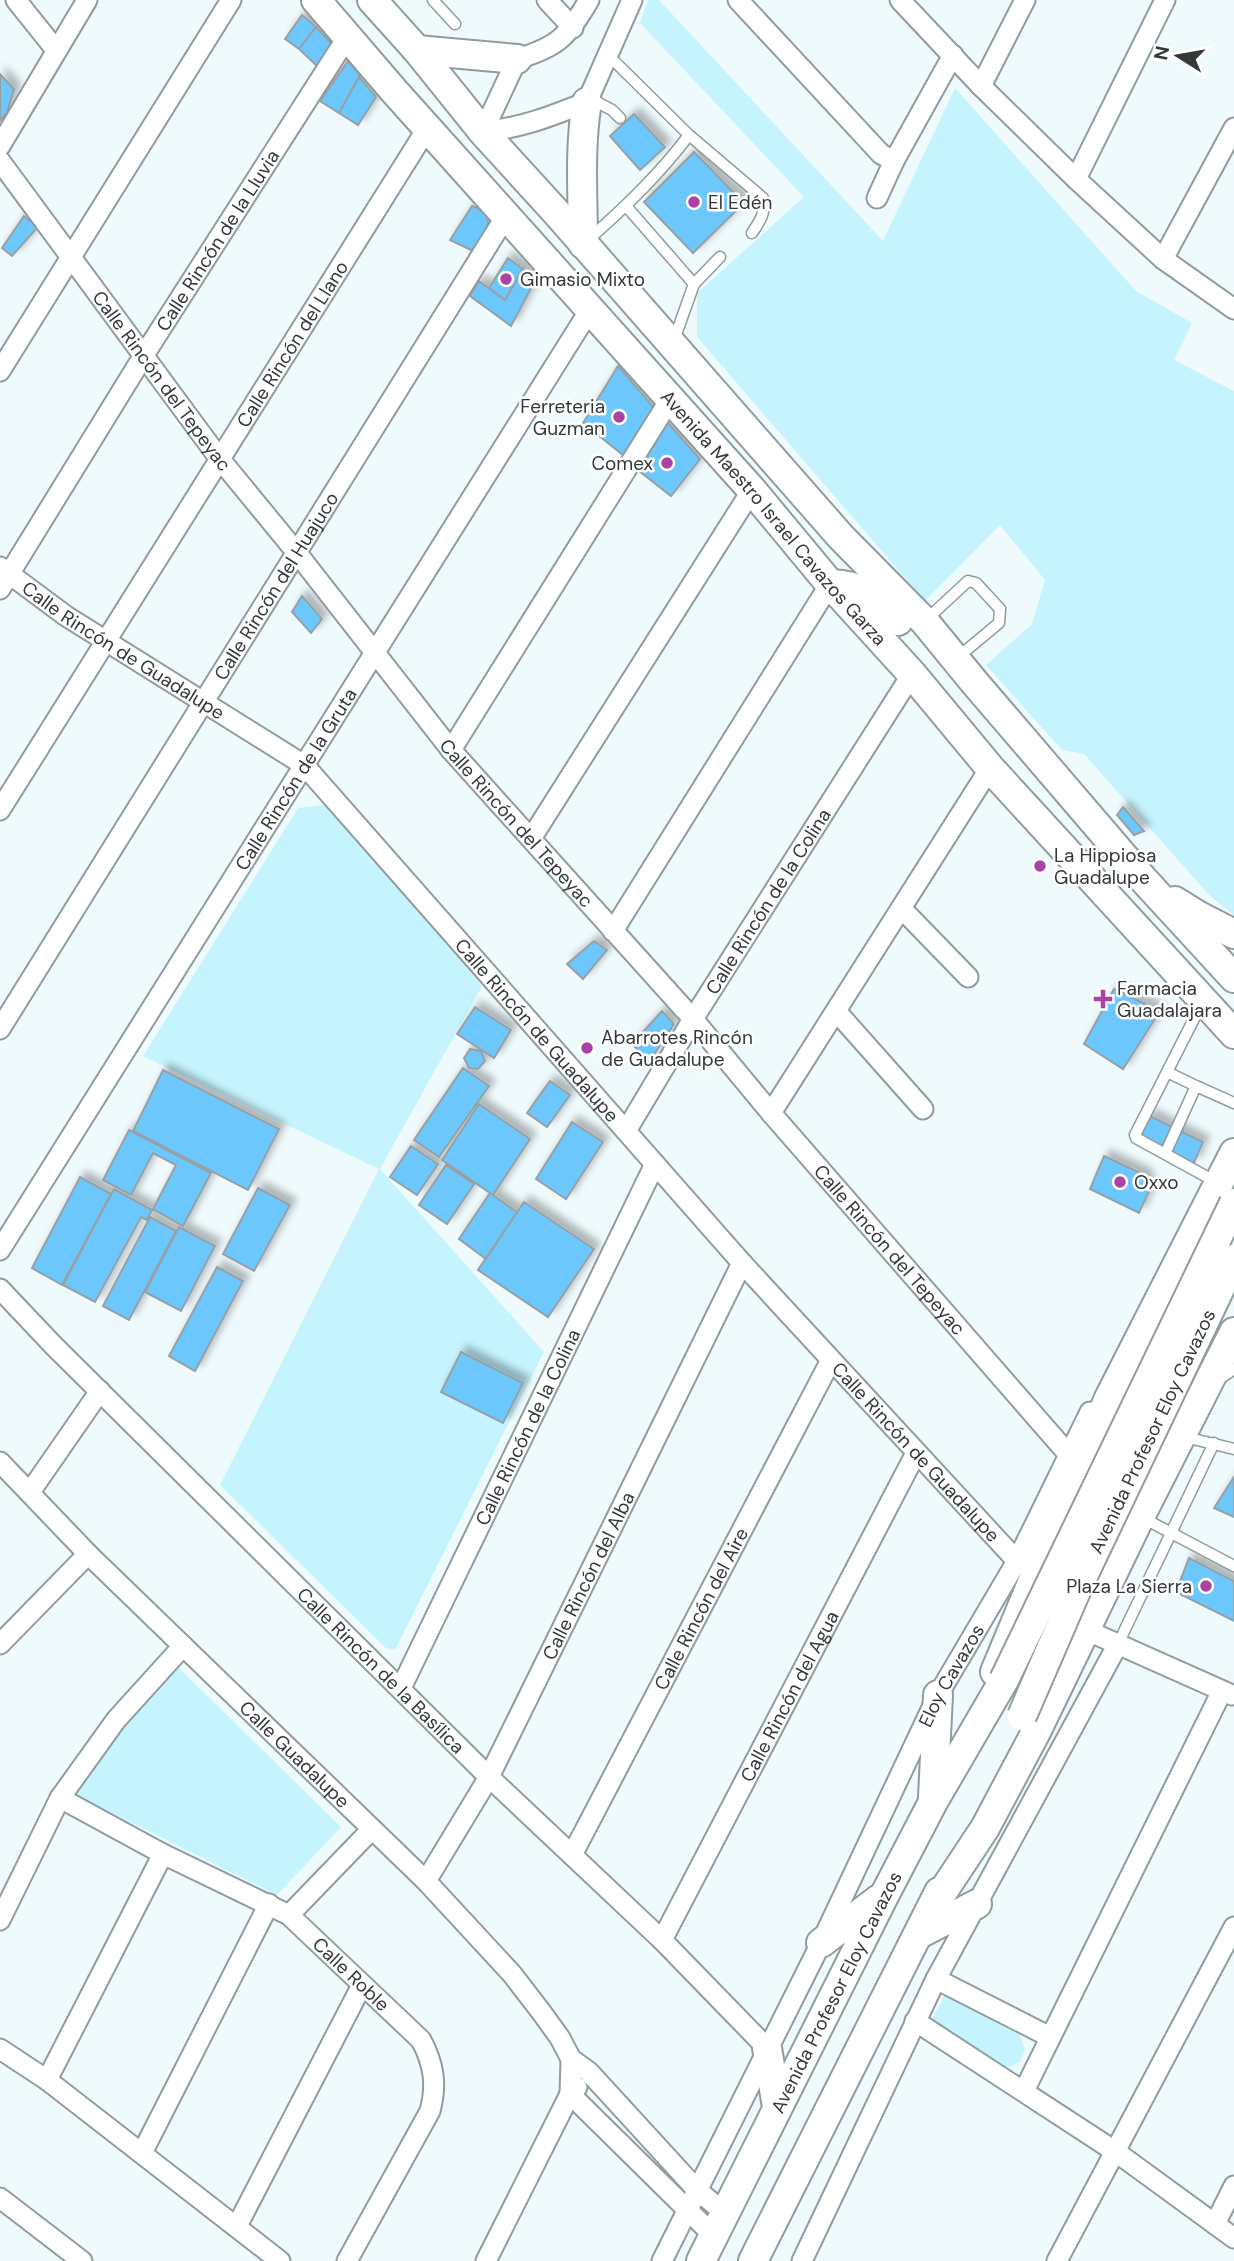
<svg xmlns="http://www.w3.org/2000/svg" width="1234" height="2261" font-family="'DM Sans',sans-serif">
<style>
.green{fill:#c5f3fe}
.building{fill:#6cc7fd;stroke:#97a0a5;stroke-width:2;filter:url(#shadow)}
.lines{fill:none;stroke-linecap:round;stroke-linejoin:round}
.service-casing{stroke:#919c9f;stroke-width:13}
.minor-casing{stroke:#919c9f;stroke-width:23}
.secondary-casing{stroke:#919c9f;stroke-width:32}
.service{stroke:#fff;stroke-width:10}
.minor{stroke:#fff;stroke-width:19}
.secondary{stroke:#fff;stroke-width:28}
.secondary-bridge-casing{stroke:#919c9f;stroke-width:32;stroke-linecap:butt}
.secondary-bridge{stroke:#fff;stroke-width:28}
.poi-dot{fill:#ab43a6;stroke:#fff;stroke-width:2.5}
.labels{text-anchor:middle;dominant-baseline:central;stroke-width:5;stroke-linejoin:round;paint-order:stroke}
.poi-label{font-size:19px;fill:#343839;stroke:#fff;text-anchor:start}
.street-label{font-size:19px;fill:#343839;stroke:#fff}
</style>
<defs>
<filter id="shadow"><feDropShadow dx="6" dy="-6" stdDeviation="3.5" flood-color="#0004"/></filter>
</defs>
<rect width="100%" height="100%" fill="#effafd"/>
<!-- green -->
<path class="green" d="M648,0h11l224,241 72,-153 181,203 56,32 -18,37 60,31v524l-24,-19 -126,-142 -22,-4 -76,-85 46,-41 13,-44 -45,-55 -75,76 -228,-264v-44l107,-96 -164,-174z
M325,805l157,181 -102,183 164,183 -149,298 -9,-2 -166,-163 159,-316 -236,-113 155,-248z
M178,1667l163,160 -64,68 -203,-101 24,-39z
M948,1990l71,43 6,17 -5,12 -11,5h-15l-64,-44z"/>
<!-- building -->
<path class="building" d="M302,15l14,12 -17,22 -14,-10z
M316,27l18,19 -15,22 -20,-19z
M348,61l12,14 -21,38 -19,-12z
M0,74l14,15 -7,24 -7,8z
M359,77l17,20 -18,28 -19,-12z
M634,114l31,33 -25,23 -30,-34z
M694,152l50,51 -51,50 -49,-51z
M472,206l8,3 7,7 1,7 -2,8 -13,20 -23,-11z
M24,216l14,11 -26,29 -10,-8z
M508,258l15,11 -18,31 -16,-12z
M523,269l12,12 -24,45 -41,-30 9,-15 26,19z
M618,366l38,44 -33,45 -40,-32z
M668,423l32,36 -29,37 -37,-29z
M302,596l20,23 -11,14 -19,-21z
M1123,807l21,24 -10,4 -17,-20z
M594,941l13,9 -24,29 -16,-15z
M1114,989l46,22 -37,58 -39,-25z
M475,1007l36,23 -17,28 -37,-24z
M662,1011l12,13 -25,38 -17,-18z
M470,1049l11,2 4,10 -7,8 -9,-1 -5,-10z
M463,1068l26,18 -50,71 -25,-17z
M163,1070l116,59 -31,61 -115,-59z
M550,1081l20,14 -23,32 -20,-14z
M479,1104l51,35 -37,56 -51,-35z
M1148,1115l55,27 -9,21 -56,-27z
M572,1122l31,20 -37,57 -30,-20z
M129,1130l82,43 -28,53 -30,-17 23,-44 -23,-12 -22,42 -28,-15z
M411,1146l27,18 -21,31 -27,-18z
M1104,1156l41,19 5,14 -11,24 -49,-24z
M446,1165l28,19 -27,40 -28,-19z
M80,1177l31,17 -49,91 -30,-17z
M258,1188l32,17 -36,66 -31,-17z
M114,1189l38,21 -5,10 -6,-3 -46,85 -32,-17z
M490,1193l27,19 -31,47 -27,-20z
M524,1202l70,47 -46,68 -70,-47z
M150,1217l26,14 -47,89 -26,-14z
M179,1227l36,19 -34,65 -36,-19z
M217,1267l26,14 -48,90 -26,-15z
M461,1352l62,31 -20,40 -62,-31z
M1234,1477v40l-20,-9z
M1189,1558l45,23v40l-58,-29z"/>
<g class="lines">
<defs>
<path id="service" d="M433,0l22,24
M607,54l82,81 74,63c3,15 -3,23 -11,35
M589,98l23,12 8,8
M626,206l68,78
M588,240c37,-33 71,-65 101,-105
M674,340l20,-56 26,-27
M926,620l42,-39 8,2 24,26 -1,14 -42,35
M1202,1003l-67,132 1,3 82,45
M1167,1072l29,14
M1165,1154l31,-68 38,17
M1218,1380l16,-11
M1185,1437l49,12
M1141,1517l93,49
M1118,1644l96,-201"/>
<g id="minor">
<path d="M16,0l40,50"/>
<path d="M547,0l26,28"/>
<path d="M738,0l143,154 13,7"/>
<path d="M900,0l81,86 95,93 87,80 71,50"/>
<path d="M981,86l44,-86"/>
<path d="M483,132c41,-5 66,-15 104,-30l45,-102"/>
<path d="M483,132l34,-73c41,-12 51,-23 72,-59"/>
<path d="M0,146l87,-146"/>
<path id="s1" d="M0,161l219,297 78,95 154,197 242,269 78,94 298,342"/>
<path d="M1076,179l89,-179"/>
<path d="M877,198l17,-37 59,-106"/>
<path d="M1163,259l71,-131"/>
<path d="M0,371l231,-371"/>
<path id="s2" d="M0,567l66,49 238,149 438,498 275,298"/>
<path id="s3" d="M0,589l144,-234 204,-319"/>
<path d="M451,750l220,-352"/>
<path id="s4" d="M0,810l428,-683"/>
<path d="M532,837l220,-347"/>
<path d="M902,909l66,68"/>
<path d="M613,931l217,-347"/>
<path d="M836,1011l87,98"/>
<path id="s5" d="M0,1029l506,-813"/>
<path d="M771,1113l219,-345"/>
<path id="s6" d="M626,1131l67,-112 219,-345"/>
<path id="s7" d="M0,1250l591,-942"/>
<path id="s8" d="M0,1289l54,57 435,431 173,163 105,108"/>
<path id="s9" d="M0,1462l88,92 338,327 86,93 30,39 18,25 11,21 18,13 109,119 27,22"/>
<path d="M30,1492l70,-101"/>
<path d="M1086,1630l146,65"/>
<path d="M0,1644l88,-90"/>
<path id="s10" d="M401,1688l254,-524"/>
<path id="s11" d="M60,1798l103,56 126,61 132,125c13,24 16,45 9,71l-83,150"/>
<path id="s12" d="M572,1855l259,-495"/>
<path id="s13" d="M426,1881l63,-104 253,-514"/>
<path d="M289,1915l83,-86"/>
<path d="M0,1920l60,-122 56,-78 67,-74"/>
<path id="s14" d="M662,1940l254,-487"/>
<path d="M936,1979l114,58"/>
<path d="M915,2021l201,131 118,86"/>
<path d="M0,2049l47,31 233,181"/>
<path d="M571,2059l-1,35 144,142"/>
<path d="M47,2080l116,-226"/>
<path d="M1024,2091l198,-400"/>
<path d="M142,2153l127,-249"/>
<path d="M0,2198l82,63"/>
<path d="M1215,2224l19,-38"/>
<path d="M237,2226l125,-241"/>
<path d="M486,2261l84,-167 7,-7"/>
<path id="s15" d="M662,2261l159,-318 117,-248 79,-134 73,-149"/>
<path d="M802,2261l134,-282 182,-335"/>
<path d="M1057,2261l177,-334"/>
</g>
<g id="secondary">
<path id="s16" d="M316,0l79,92 357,398 78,94 82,90 78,94 244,266"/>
<path d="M372,0l45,50 66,82 73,80 285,325 84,85 50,61 168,196 91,99"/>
<path d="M417,50l100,9"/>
<path d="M583,244c0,-48 -4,-95 4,-142"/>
<path d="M830,584c34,1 46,12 68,37"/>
<path d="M1175,901l24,15 35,18"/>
<path d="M995,1672l114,-274 125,-245"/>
<path d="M933,1797l5,-102"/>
<path d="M932,1908l53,-80 51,-96 104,-215 94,-185"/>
<path d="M919,1934l58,-30"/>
<path d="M821,1943l58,-44"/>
<path d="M767,2048l10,59"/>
<path id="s17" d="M701,2261l183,-365 49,-94 71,-122"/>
<path d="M753,2261l186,-369"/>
</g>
</defs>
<!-- service casing -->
<use href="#service" class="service-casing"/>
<!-- minor casing -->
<use href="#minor" class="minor-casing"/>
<!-- secondary casing -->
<use href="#secondary" class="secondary-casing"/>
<!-- service -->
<use href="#service" class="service"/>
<!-- minor -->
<use href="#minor" class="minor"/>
<!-- secondary -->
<use href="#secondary" class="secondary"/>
<defs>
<g id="secondary-bridge">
<path d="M1004,1680c77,-158 152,-318 230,-477"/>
<path id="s18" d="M1022,1716l58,-134 154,-323"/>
</g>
</defs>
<!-- secondary-bridge casing -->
<use href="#secondary-bridge" class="secondary-bridge-casing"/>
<!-- secondary-bridge -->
<use href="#secondary-bridge" class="secondary-bridge"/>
</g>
<!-- markers -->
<g class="poi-dot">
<circle cx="694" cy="202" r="7"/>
<circle cx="506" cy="279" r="7"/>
<circle cx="619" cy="417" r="7"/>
<circle cx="667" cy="463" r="7"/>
<circle cx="1040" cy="866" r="7"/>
<path d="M1099.5 988.5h7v7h7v7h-7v7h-7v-7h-7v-7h7z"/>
<circle cx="587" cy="1048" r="7"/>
<circle cx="1120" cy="1182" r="7"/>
<circle cx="1206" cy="1586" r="7"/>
</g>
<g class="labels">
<!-- poi labels -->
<g class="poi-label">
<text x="708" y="202">El Edén</text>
<text x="520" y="279">Gimasio Mixto</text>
<text x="605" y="406" text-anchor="end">Ferreteria<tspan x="605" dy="22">Guzman</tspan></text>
<text x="653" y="463" text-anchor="end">Comex</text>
<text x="1054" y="855">La Hippiosa<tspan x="1054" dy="22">Guadalupe</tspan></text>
<text x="1117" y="988">Farmacia<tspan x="1117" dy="22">Guadalajara</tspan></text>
<text x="601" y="1037">Abarrotes Rincón<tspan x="601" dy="22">de Guadalupe</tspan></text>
<text x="1134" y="1182">Oxxo</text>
<text x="1192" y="1586" text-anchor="end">Plaza La Sierra</text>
</g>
<!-- street labels -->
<g class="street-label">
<text stroke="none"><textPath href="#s3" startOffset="411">Calle Rincón de la Lluvia</textPath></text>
<text stroke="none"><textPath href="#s4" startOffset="550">Calle Rincón del Llano</textPath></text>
<text stroke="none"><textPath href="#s1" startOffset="273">Calle Rincón del Tepeyac</textPath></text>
<text stroke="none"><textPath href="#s16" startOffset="691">Avenida Maestro Israel Cavazos Garza</textPath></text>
<text stroke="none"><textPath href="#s5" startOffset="522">Calle Rincón del Huajuco</textPath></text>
<text stroke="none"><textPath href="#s2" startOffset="149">Calle Rincón de Guadalupe</textPath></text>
<text stroke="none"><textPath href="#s7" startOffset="556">Calle Rincón de la Gruta</textPath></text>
<text stroke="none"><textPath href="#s1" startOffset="840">Calle Rincón del Tepeyac</textPath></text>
<text stroke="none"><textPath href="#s6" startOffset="270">Calle Rincón de la Colina</textPath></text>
<text stroke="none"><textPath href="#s2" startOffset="716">Calle Rincón de Guadalupe</textPath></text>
<text stroke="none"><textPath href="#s1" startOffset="1407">Calle Rincón del Tepeyac</textPath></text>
<text stroke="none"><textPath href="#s10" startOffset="290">Calle Rincón de la Colina</textPath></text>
<text stroke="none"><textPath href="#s18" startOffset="313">Avenida Profesor Eloy Cavazos</textPath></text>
<text stroke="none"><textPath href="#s2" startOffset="1283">Calle Rincón de Guadalupe</textPath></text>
<text stroke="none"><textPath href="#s13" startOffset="346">Calle Rincón del Alba</textPath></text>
<text stroke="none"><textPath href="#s12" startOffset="278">Calle Rincón del Aire</textPath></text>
<text stroke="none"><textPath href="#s8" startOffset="539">Calle Rincón de la Basílica</textPath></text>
<text stroke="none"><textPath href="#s15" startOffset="653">Eloy Cavazos</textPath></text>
<text stroke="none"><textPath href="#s14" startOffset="275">Calle Rincón del Agua</textPath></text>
<text stroke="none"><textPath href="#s9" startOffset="415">Calle Guadalupe</textPath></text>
<text stroke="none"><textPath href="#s11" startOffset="343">Calle Roble</textPath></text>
<text stroke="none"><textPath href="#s17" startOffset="301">Avenida Profesor Eloy Cavazos</textPath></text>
</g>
</g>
<!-- north arrow -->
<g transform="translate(1178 56) rotate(281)" stroke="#ffffff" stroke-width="5" paint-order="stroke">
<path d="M0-5L12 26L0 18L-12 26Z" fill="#343839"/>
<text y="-10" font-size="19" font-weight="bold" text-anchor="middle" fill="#343839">N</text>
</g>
</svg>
